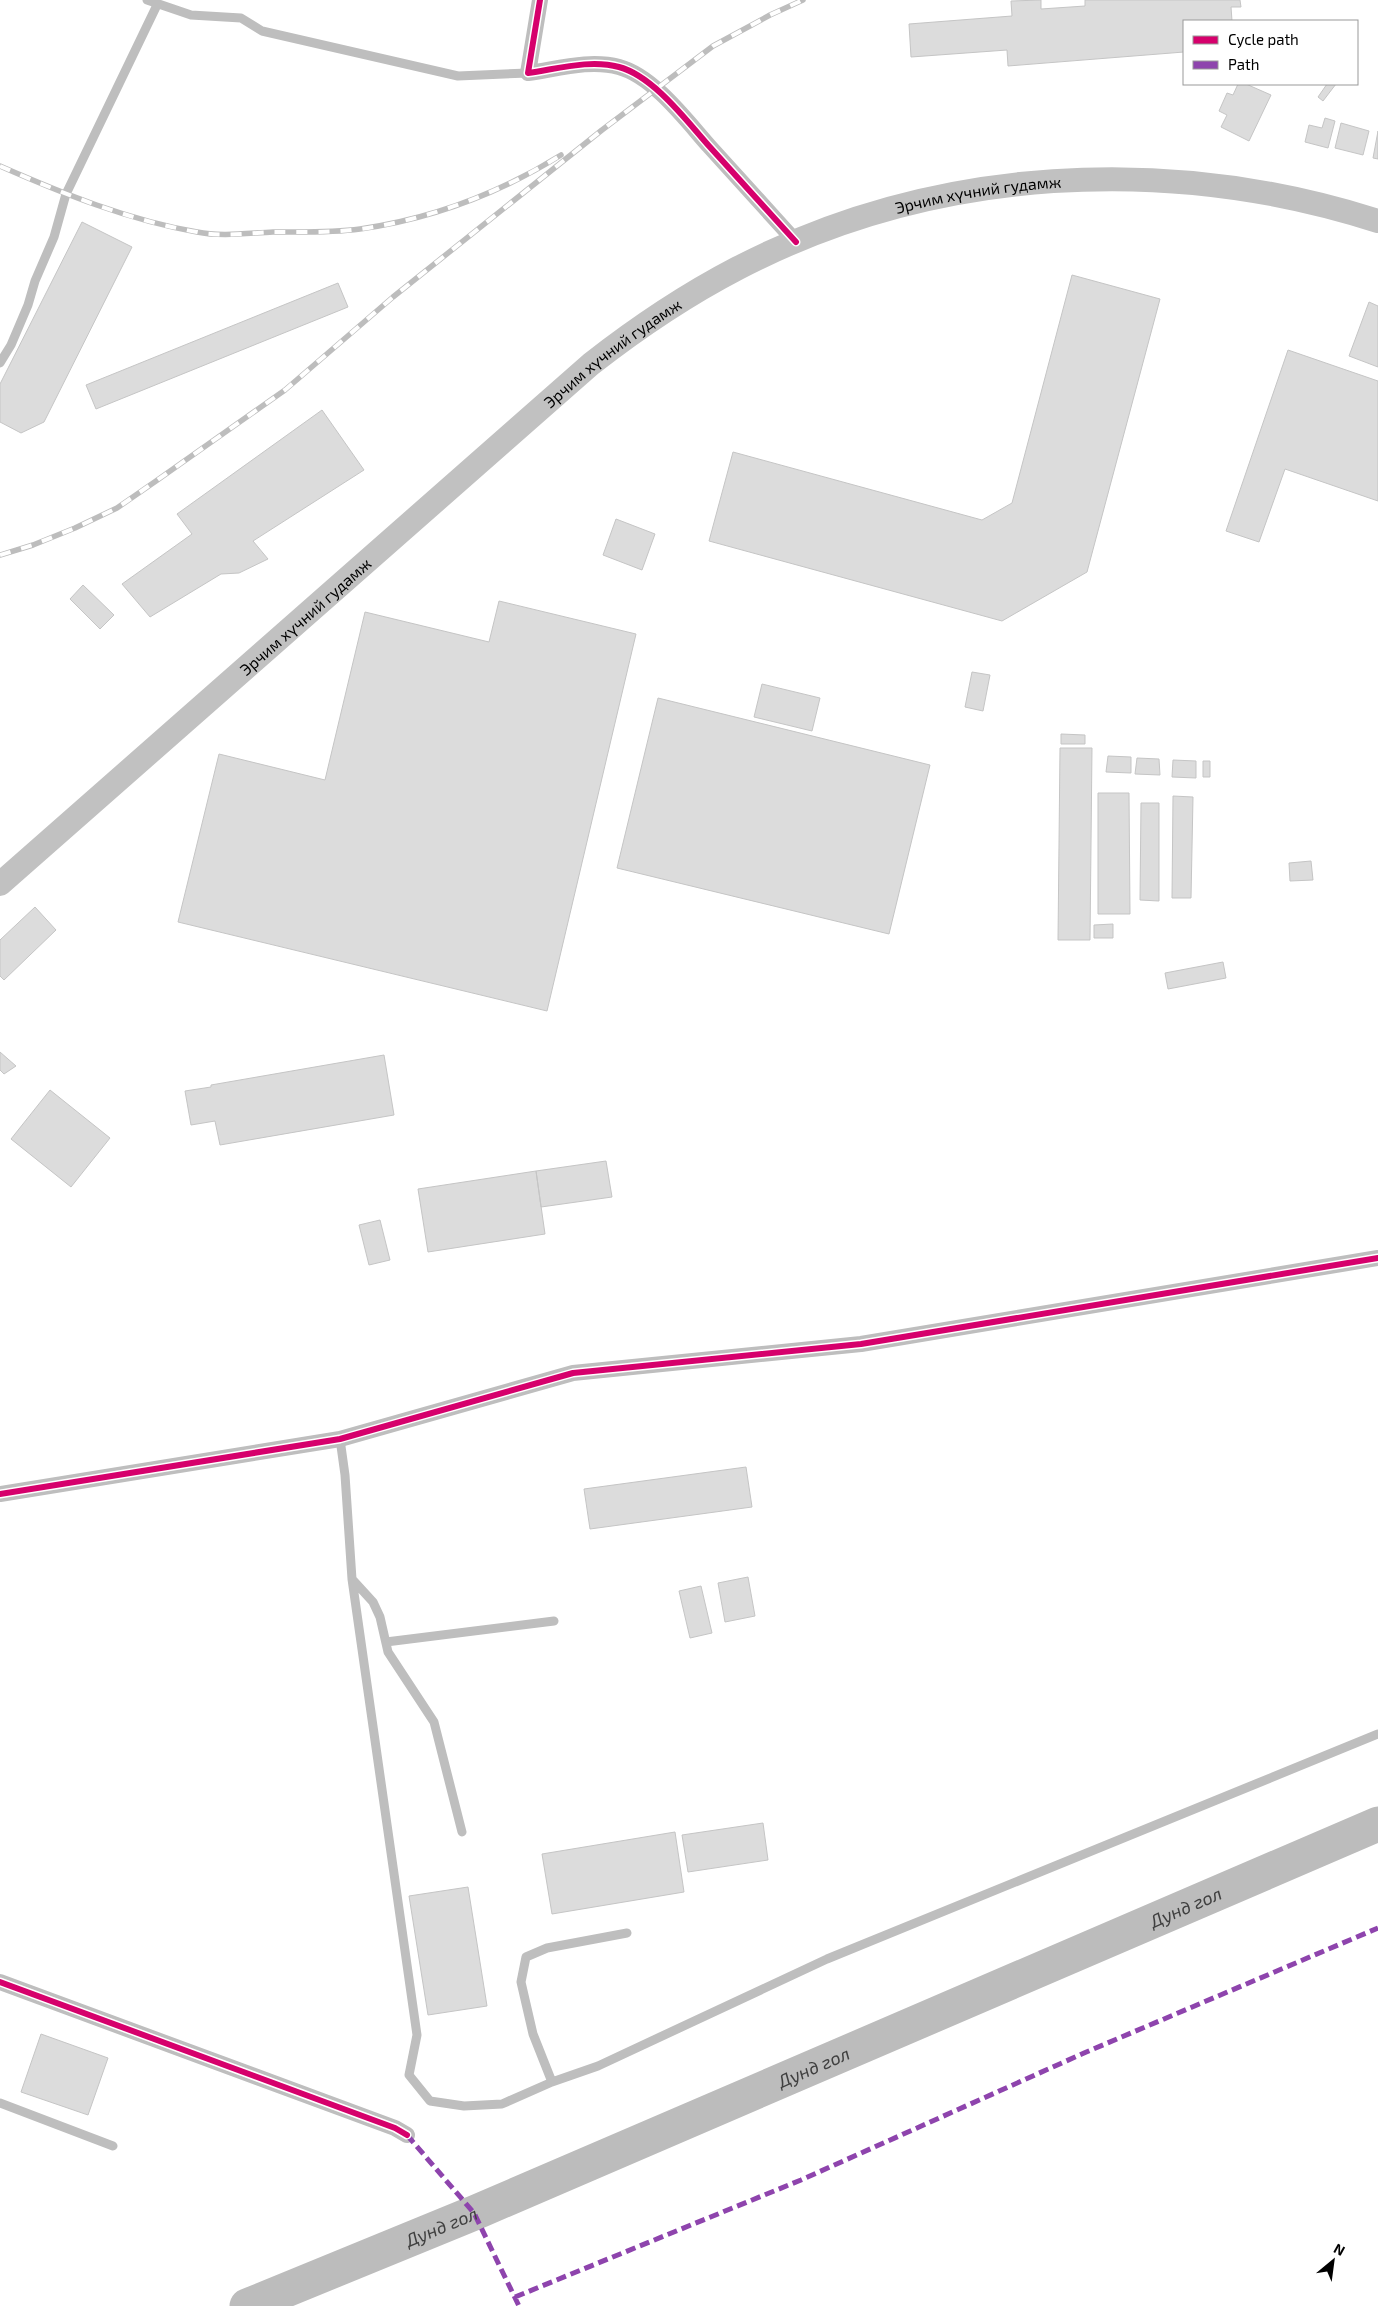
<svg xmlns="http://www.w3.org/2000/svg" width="1378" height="2306" font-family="'Exo 2',sans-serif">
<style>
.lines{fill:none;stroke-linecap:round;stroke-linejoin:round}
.river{stroke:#bcbcbc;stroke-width:35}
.building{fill:#dcdcdc;stroke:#c5c5c5}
.lane{stroke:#bebebe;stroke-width:9}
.street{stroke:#bebebe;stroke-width:16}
.secondary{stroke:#c1c1c1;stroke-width:24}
.rail-casing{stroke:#bdbdbd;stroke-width:5.5}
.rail{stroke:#fff;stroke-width:4;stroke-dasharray:11;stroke-linecap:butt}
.quiet{stroke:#8e44ad;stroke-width:5;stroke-dasharray:10 5;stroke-linecap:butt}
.cycleway-casing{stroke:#fff;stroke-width:9}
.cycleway{stroke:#d6006c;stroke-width:6}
.labels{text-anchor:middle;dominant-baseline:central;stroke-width:5;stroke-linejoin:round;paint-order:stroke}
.street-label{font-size:16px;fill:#000;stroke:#fff}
.water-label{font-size:18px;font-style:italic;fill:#404040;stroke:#fff}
</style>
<rect width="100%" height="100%" fill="#fff"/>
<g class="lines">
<!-- river -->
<path class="river" id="s1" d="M247,2306l227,-93 904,-389"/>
</g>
<!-- building -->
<path class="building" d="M1041,0v9l44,-3v-6h155l1,7h-10l1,14h-48v31l-176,14 -1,-16 -96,7 -2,-33 103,-8 -1,-15z
M1238,84h8l25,11 -22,46 -28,-14 6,-12 -8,-4 8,-18 6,2z
M1327,84h9l-13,17 -5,-4z
M1325,118l10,3 -7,27 -23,-6 4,-17 13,3z
M1341,123l28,8 -6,24 -28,-7z
M1378,131v28l-5,-1z
M82,222l50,25 -88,175 -23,11 -21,-11v-38z
M1072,275l88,24 -73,273 -85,49 -293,-80 24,-89 249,68 30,-17z
M338,283l10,24 -252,102 -10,-24z
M1369,302l9,4v61l-29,-11z
M1288,350l90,31v120l-93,-32 -26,73 -33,-11z
M322,410l42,60 -111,71 15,18 -29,14 -18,1 -71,43 -28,-33 70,-50 -15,-20z
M616,519l39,15 -13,36 -39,-15z
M83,585l31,30 -14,14 -30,-30z
M499,601l137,33 -89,377 -369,-89 41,-168 106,26 40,-168 124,30z
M972,672l18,3 -7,36 -18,-4z
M762,684l58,14 -8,33 -58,-14z
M658,698l272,67 -41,169 -272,-66z
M1061,734l24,1v9h-24z
M1060,748h32l-2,192h-32z
M1108,756l23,1v16l-25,-1z
M1137,758l22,1 1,16 -25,-1z
M1173,760l23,1v17l-24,-1z
M1203,761h7v16h-7z
M1098,793h31l1,121h-32z
M1173,796l20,1 -2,101h-19z
M1141,803h18v98l-19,-1z
M1311,861l2,19 -23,1 -1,-18z
M35,907l21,23 -52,50 -4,-4v-36z
M1113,924v14h-19v-13z
M1223,962l3,16 -58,11 -3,-16z
M0,1052l16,14 -12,8 -4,-4z
M384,1055l10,60 -174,30 -5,-24 -24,4 -6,-34 26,-4v-2z
M50,1090l60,48 -39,49 -60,-48z
M606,1161l6,36 -71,10 -5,-36z
M536,1171l9,63 -117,18 -10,-63z
M380,1220l10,40 -21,5 -10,-40z
M746,1467l6,40 -162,22 -6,-40z
M748,1577l7,39 -30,6 -7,-39z
M701,1586l11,47 -22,5 -11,-47z
M763,1823l5,37 -80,12 -6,-37z
M675,1832l9,60 -132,22 -10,-60z
M468,1887l19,119 -59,9 -19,-119z
M41,2034l67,24 -20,57 -67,-23z"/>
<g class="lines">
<!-- lane -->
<path class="lane" d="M147,0l44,15 50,3 21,13 196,45 70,-3
M0,363l11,-18 17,-40 7,-24 19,-44 12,-43 91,-189
M340,1439l5,36 7,104 65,456 -8,40 21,26 34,5 38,-2 50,-22
M352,1579l21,23 7,15 8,35 46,70 28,110
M386,1642l168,-21
M627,1933l-80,15 -21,9 -5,25 12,52 19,48 46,-16 229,-107 551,-225
M0,2103l113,43"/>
<!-- street -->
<path class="street" d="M540,0l-12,73c29,-4 62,-14 91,-6 34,9 67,53 90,79 29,32 58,64 87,96
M0,1494l340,-55 233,-66 288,-29 517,-86
M0,1982l395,146 12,7"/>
<!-- secondary -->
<path class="secondary" id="s2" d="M0,884l591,-520c46,-36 95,-69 147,-96 197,-102 430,-114 640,-47"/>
<defs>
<path id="rail" d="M0,166c64,28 128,54 197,66 24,5 52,1 76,0 28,0 58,1 87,-3 71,-10 140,-36 201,-74
M0,555l33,-10 42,-17 42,-20 39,-27 129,-91 108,-93 209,-167 111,-84 57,-31 33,-15"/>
</defs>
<!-- rail casing -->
<use href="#rail" class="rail-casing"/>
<!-- rail -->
<use href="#rail" class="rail"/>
<!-- quiet -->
<path class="quiet" d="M407,2135l67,78 45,93
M515,2297l286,-117 283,-127 294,-125"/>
<defs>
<path id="cycleway" d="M540,0l-12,73c29,-4 62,-14 91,-6 34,9 67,53 90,79 29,32 58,64 87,96
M0,1494l340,-55 233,-66 288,-29 517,-86
M0,1982l395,146 12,7"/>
</defs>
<!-- cycleway casing -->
<use href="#cycleway" class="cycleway-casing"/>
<!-- cycleway -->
<use href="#cycleway" class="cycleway"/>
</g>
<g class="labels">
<!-- street labels -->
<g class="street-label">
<text stroke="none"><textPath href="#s2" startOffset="1216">Эрчим хүчний гудамж</textPath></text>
<text stroke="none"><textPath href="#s2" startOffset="811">Эрчим хүчний гудамж</textPath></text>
<text stroke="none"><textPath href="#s2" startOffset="406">Эрчим хүчний гудамж</textPath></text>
</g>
<!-- water labels -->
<g class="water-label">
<text stroke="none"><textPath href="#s1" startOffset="1020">Дунд гол</textPath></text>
<text stroke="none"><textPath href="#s1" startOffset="615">Дунд гол</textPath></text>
<text stroke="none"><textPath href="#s1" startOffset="210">Дунд гол</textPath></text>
</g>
</g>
<!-- legend -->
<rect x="1183" y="20" width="175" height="65" fill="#ffffff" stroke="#999999"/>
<rect x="1193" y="36" width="25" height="8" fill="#d6006c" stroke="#999999"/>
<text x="1228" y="45" font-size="15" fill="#000000">Cycle path</text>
<rect x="1193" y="61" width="25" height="8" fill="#8e44ad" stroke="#999999"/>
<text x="1228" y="70" font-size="15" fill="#000000">Path</text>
<!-- north arrow -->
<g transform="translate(1333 2261) rotate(29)" stroke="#ffffff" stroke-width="4" paint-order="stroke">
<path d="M0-4L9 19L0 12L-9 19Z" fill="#000000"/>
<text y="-8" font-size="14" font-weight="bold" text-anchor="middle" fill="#000000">N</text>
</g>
</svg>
